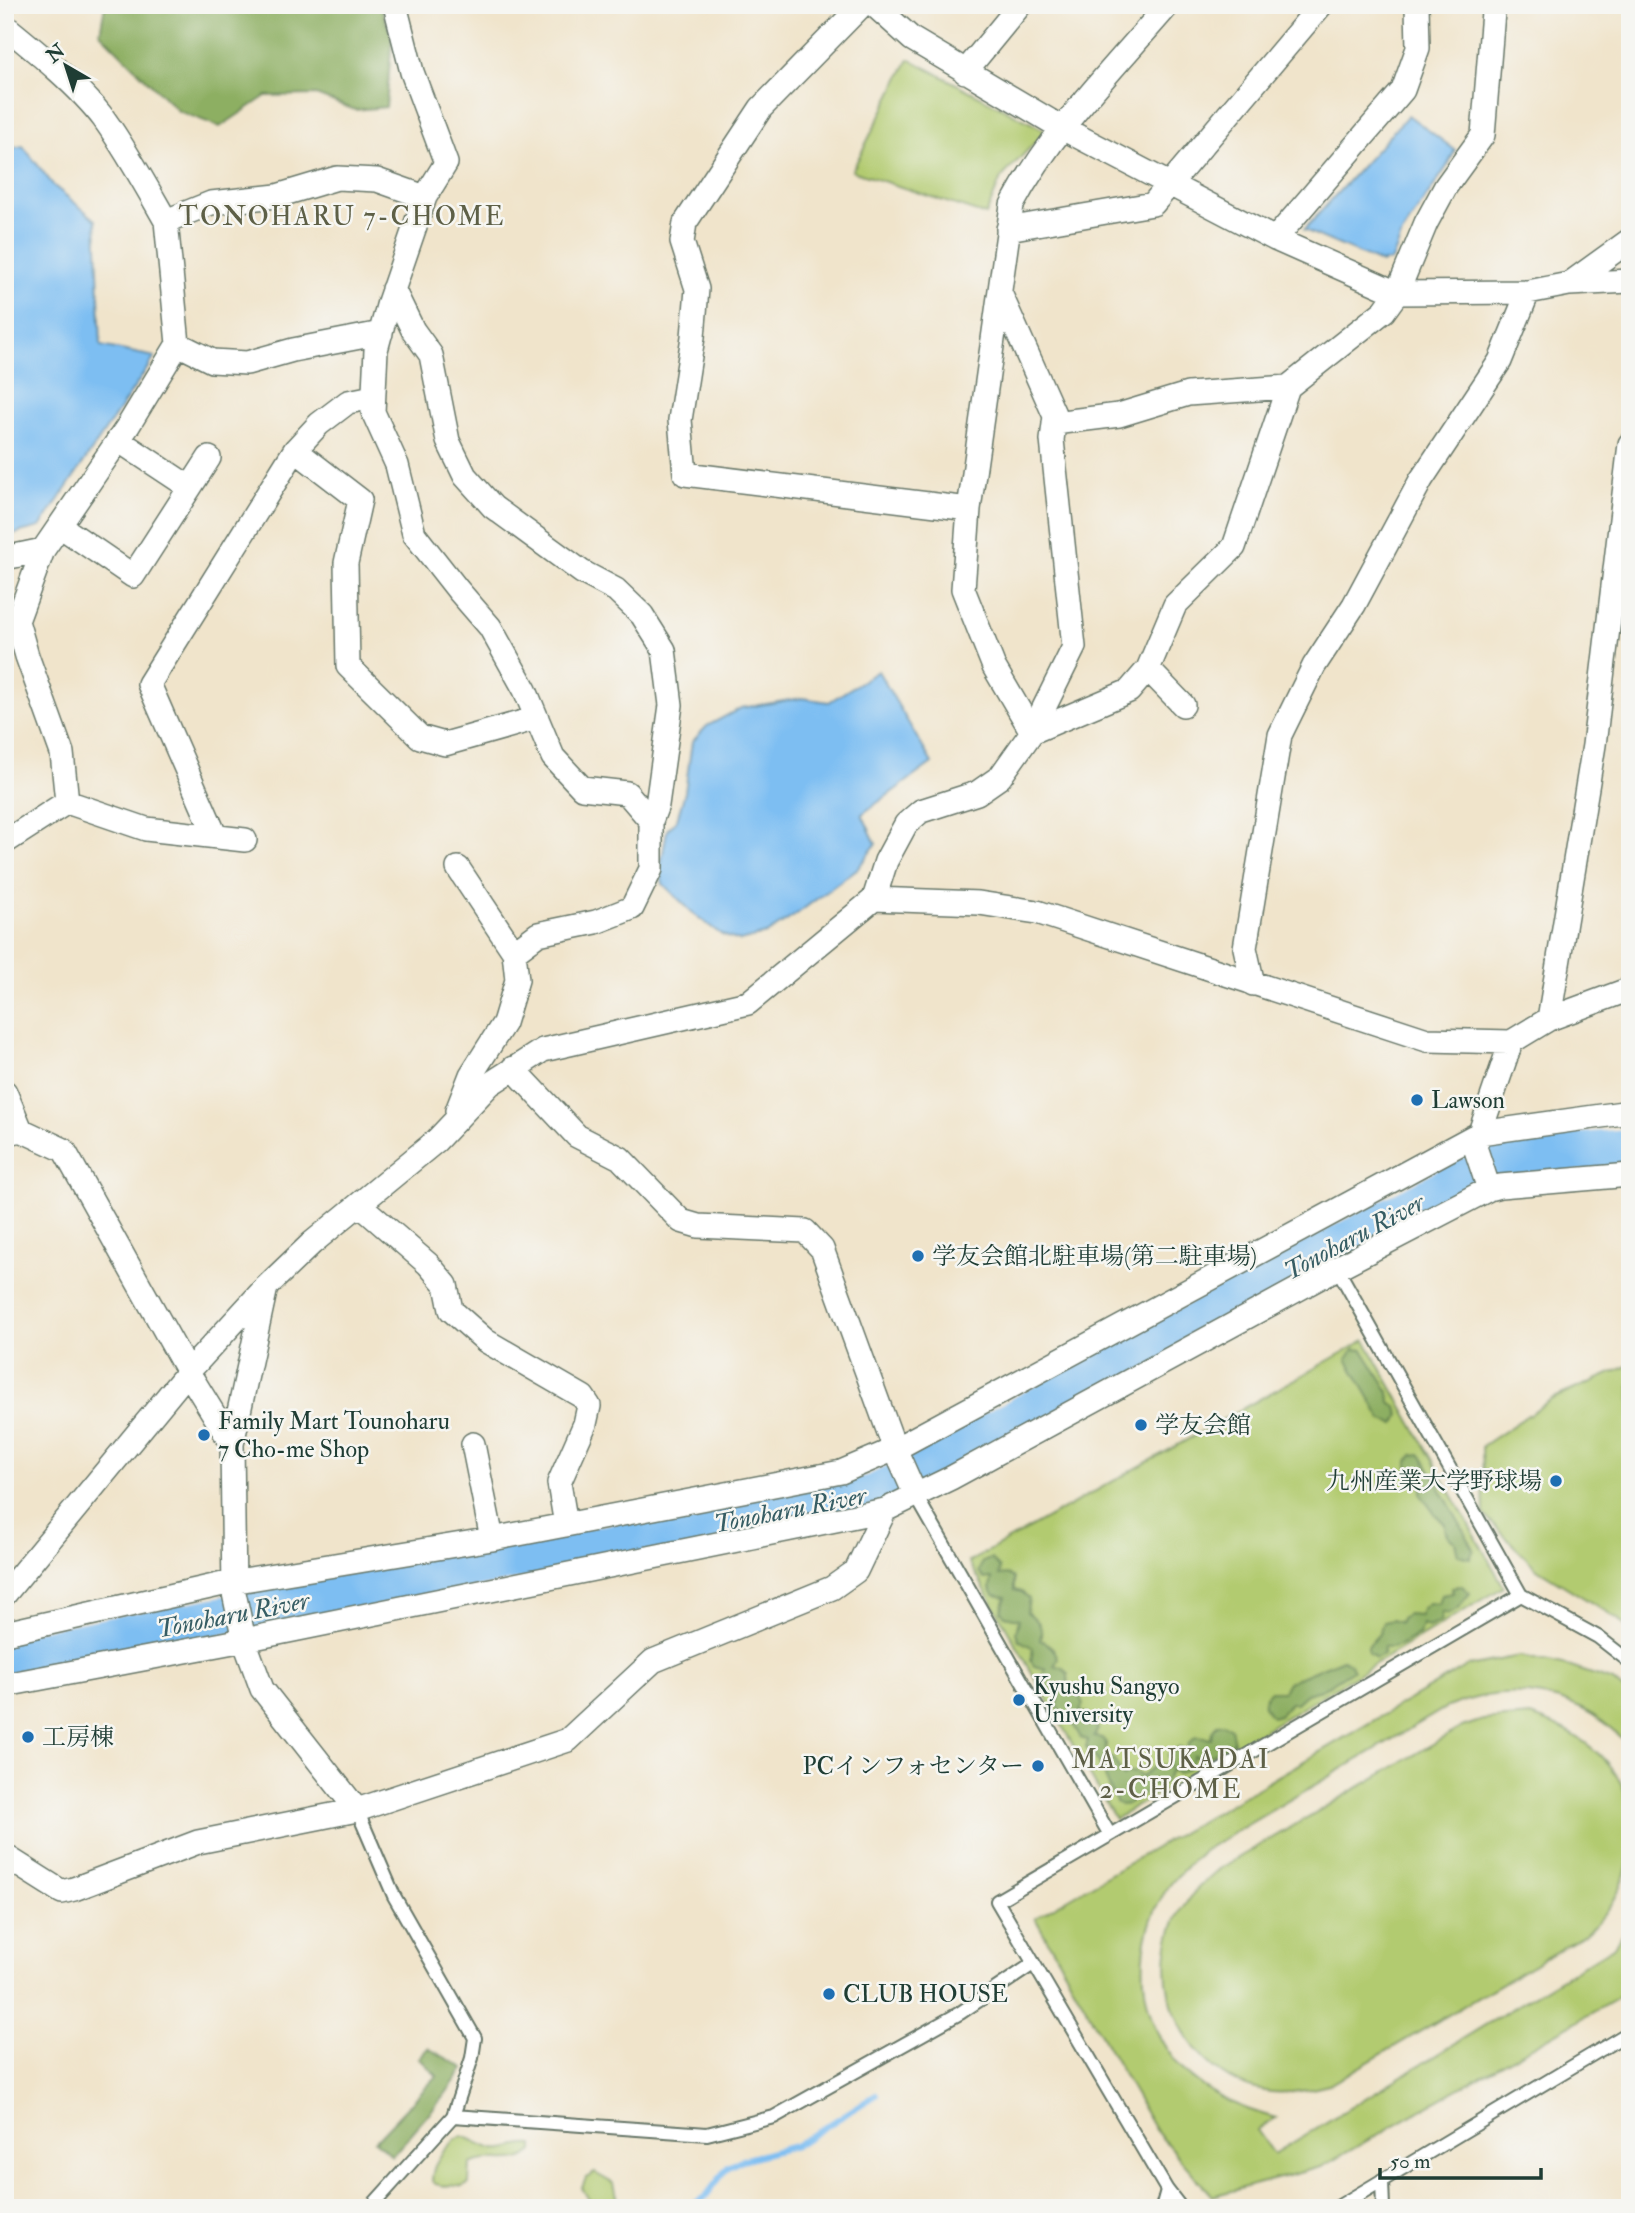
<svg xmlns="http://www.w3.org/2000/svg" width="1635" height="2213" viewBox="0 0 1635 2213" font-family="'IM FELL Double Pica','Noto Serif JP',serif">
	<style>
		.green { fill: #b2cb70; stroke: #688452; stroke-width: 2 }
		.forest { fill: #8daf62; stroke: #56764b; stroke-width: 2 }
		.water { fill: #7dbef2; stroke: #4e7e93; stroke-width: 2 }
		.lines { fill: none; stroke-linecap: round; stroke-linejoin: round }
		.stream { stroke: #7dbef2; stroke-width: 6 }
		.river { stroke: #7dbef2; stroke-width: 38 }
		.lane-casing { stroke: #687769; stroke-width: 16 }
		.street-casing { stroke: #687769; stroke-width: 26 }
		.lane { stroke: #fff; stroke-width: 12 }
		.street { stroke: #fff; stroke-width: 23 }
		.poi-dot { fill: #1f6fb2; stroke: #f6f6f2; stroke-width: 2.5 }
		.labels { text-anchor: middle; stroke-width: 5; stroke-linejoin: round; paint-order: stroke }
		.poi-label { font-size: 24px; fill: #1f3d34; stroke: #f6f6f2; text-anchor: start }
		.neighbourhood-label { font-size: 26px; letter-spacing: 2px; fill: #5e6047; stroke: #f6f6f2 }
		.water-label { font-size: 26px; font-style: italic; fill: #365d64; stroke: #f6f6f2 }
	</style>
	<rect width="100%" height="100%" fill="#f6f6f2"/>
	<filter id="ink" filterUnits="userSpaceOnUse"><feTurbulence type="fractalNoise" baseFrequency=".0143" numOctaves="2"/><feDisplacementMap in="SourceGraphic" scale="14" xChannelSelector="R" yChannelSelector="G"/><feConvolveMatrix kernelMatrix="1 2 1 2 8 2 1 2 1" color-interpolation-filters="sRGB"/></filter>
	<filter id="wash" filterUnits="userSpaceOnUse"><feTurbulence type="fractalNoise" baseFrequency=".00686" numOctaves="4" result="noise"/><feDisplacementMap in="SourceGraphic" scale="28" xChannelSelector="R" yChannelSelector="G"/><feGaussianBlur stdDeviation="1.57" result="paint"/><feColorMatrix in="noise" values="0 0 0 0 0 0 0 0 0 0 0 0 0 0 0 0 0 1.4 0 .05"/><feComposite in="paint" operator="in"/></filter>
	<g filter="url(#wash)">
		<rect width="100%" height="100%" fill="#f0e4cb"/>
		<path class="green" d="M909 59 1046 131 1001 178 986 215 852 171Z
			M1365 1340 1504 1587 1115 1819 969 1562Z
			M1630 1365V1631L1618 1619 1537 1569 1484 1515 1482 1446 1552 1399Z
			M1520 1656 1568 1666 1613 1681 1630 1696V1748C1584 1692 1513 1681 1447 1707L1203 1851C1191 1862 1179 1873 1169 1886 1130 1940 1137 2021 1182 2069 1207 2095 1242 2109 1276 2118L1257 2130 1274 2154 1613 1947 1630 1924V1986L1616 1999 1321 2167 1212 2196 1155 2130 1035 1918 1467 1666Z
			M1530 1716C1573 1729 1620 1759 1629 1807 1631 1817 1630 1829 1630 1839 1630 1877 1615 1908 1586 1934L1329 2085C1310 2090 1291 2094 1271 2092 1188 2082 1139 1979 1182 1908 1192 1892 1205 1881 1219 1869L1462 1727 1483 1720Z
			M462 2136C473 2139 483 2147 494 2149 508 2151 520 2143 533 2145V2151C513 2169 494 2153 470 2164L469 2184 462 2187C451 2183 442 2189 432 2182 432 2162 445 2146 462 2136Z
			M595 2173 614 2184 620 2208H594L582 2188 586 2178Z"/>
		<path class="forest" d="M105 5H380L392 37 386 107 355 110 316 95 266 96 220 127 178 111 100 33Z
			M1354 1349 1363 1350 1389 1392 1390 1402 1397 1408 1400 1415 1394 1424 1382 1420 1347 1359Z
			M1420 1454C1428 1462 1430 1476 1439 1482L1440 1488 1474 1549 1470 1558 1458 1555 1455 1542C1447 1537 1445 1533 1445 1524L1435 1514 1421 1495 1422 1487C1415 1483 1412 1480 1413 1471L1408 1468V1461L1412 1455Z
			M991 1559 1000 1568 999 1575 1007 1574 1014 1578V1590L1022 1592 1029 1598 1027 1612C1038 1620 1044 1626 1040 1640 1050 1644 1055 1649 1058 1659L1054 1666 1062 1667 1068 1674V1687L1079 1695 1083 1704 1080 1712 1088 1714 1098 1729 1094 1737 1102 1738 1106 1743V1755L1114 1760 1123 1776 1126 1773 1135 1772 1142 1777C1151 1768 1156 1763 1169 1766L1168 1755 1179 1747 1187 1750 1189 1743 1196 1737 1211 1739 1212 1732 1217 1725 1223 1724 1231 1729 1234 1742 1202 1760 1194 1756 1191 1766 1178 1774 1171 1770 1165 1782 1158 1786 1148 1783 1146 1792 1129 1804 1121 1805 1116 1802 1098 1761 1086 1747 1088 1740 1081 1738 1073 1724 1074 1716 1061 1713 1057 1706 1059 1695 1049 1692 1040 1678 1046 1669 1034 1666 1031 1661 1033 1648 1019 1640 1016 1633 1019 1619 1005 1616 1001 1611 1006 1597 994 1595 990 1588 992 1578 984 1579 979 1572 982 1562Z
			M1456 1586H1462L1470 1593 1457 1609 1448 1614 1442 1612 1440 1622 1428 1627 1422 1624 1419 1634C1407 1640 1398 1650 1384 1646L1383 1654 1376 1658 1368 1652V1646L1379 1634 1383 1622 1392 1620 1400 1623 1401 1618 1408 1614 1420 1615 1422 1609 1429 1603 1439 1604 1442 1595 1453 1593 1452 1588Z
			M1343 1659 1350 1664 1353 1670 1321 1690 1306 1694 1296 1703H1291L1279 1715 1272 1717C1262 1707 1260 1701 1271 1691H1283L1288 1682Z
			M428 2048 464 2068 444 2096 392 2156 375 2141 437 2076 419 2058Z"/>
		<path class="water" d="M1408 115 1455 150 1448 165 1403 232 1392 260 1381 263 1304 230Z
			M23 146 54 186 96 220 101 346 155 357 40 527 5 536V149Z
			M878 671 932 763 862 814 876 844 858 868 794 916 766 934 740 941 722 935 695 915 663 884 660 870 667 830 677 819 685 792 692 742 707 726 741 708 802 698 829 702Z"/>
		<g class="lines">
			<path class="stream" d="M407 2205 425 2208
				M688 2208 706 2196 728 2167 742 2160 795 2146 876 2095"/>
			<path class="river" d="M5 1656 874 1494 1453 1183 1495 1164 1540 1155 1630 1148"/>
		</g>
	</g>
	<g filter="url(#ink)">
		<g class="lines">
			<g class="lane-casing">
				<path id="lane" d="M1337 1268 1521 1595 1598 1637 1630 1662
					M916 1496 1110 1835
					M357 1810 394 1896 475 2038 472 2058 453 2116 370 2208
					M453 2116 707 2134 774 2117 960 2013 1033 1964
					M1382 2180 1383 2208
					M1162 2208 1167 2190
					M1181 2208 1167 2190 997 1901 1521 1595
					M1336 2208 1630 2032"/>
			</g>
			<g class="street-casing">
				<path id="street" d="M395 5 412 72 446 163 425 197 389 302 376 350 373 412 397 465 414 534 458 590 490 627 525 690 553 757 582 788 627 793 651 821V869L632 908 596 922 538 934 514 952
					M862 5 761 108 685 223 682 242 697 289 693 337 680 420 685 474 969 509
					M874 5 912 39 1062 128 1275 239 1397 293 1528 292 1569 284 1630 281
					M5 26C37 52 79 86 104 119 127 151 146 186 166 221
					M965 72 1020 5
					M1008 229 1153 204 1321 5
					M1275 239 1403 90 1418 48 1417 5
					M1569 284 1630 240
					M393 289 413 330 431 355 448 441 465 476 493 507 582 572 616 590 642 615 664 650 671 705 657 805 651 821
					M178 344 212 361 247 363 293 350 381 333
					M1054 423 1119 415 1188 394 1288 387
					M118 440 183 483
					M295 450 360 500 346 563 348 666 420 737 445 744 537 718
					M60 526 133 576 209 458
					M5 558 43 550
					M1148 669 1183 705
					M1032 732 1129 691 1148 669 1175 605 1234 547 1288 387 1384 311 1397 293 1426 223 1446 186 1483 135 1493 12 1496 5
					M1032 732 994 667 963 589 969 509 1012 205C1052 130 1113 69 1168 5
					M67 802 62 753 27 656 17 621 43 550 128 426 178 344 166 221 211 203 277 196 337 178 377 180 425 197
					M67 802 146 829 245 840
					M215 835 149 684 295 450 319 424 348 402 373 397
					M5 842 67 802
					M874 899 979 903 1037 912 1427 1040 1511 1042 1549 1019 1630 989
					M1253 984 1245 948 1280 735 1314 666 1354 605 1421 480 1500 361 1528 292
					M1549 1019 1594 745 1630 444
					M513 1068 577 1136 620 1158 681 1221 698 1226 805 1231 822 1249 895 1449 916 1496
					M5 1092 21 1130
					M457 1111 471 1075 504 1023 517 980 514 952 458 868
					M5 1134 21 1130 64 1150 188 1372 232 1444
					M1489 1189 1475 1147 1511 1042
					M360 1205 428 1264 446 1285 451 1310 486 1341 583 1397 589 1406 585 1424 559 1483 566 1525
					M266 1287 232 1444 234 1593 244 1640 262 1689 357 1810
					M473 1444 492 1539
					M5 1594 188 1372 266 1287 312 1243 436 1141 490 1084 543 1050 748 1003 874 899 886 861 906 824 921 811 977 793 1000 777 1032 732 1074 647 1052 440 1055 416 1000 293
					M5 1633 232 1582 492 1539 841 1472 895 1449 1480 1133 1630 1112
					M5 1685 244 1640 885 1510
					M5 1856 62 1892 74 1889 198 1842 357 1810 568 1740 653 1661 832 1588 856 1571 885 1510 951 1478 1337 1268 1489 1189 1500 1186 1630 1175"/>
			</g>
			<use href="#lane" class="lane"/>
			<use href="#street" class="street"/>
		</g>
	</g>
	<g class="poi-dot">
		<circle cx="1417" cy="1100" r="7"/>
		<circle cx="918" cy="1256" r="7"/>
		<circle cx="1141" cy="1425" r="7"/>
		<circle cx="204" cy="1435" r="7"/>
		<circle cx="1556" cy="1481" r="7"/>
		<circle cx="1019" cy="1700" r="7"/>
		<circle cx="28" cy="1737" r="7"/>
		<circle cx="1038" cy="1766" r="7"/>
		<circle cx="829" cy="1994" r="7"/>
	</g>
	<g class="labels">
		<g class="poi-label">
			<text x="1431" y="1108">Lawson</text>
			<text x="932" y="1264">学友会館北駐車場(第二駐車場)</text>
			<text x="218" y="1429">Family Mart Tounoharu<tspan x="218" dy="28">7 Cho-me Shop</tspan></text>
			<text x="1155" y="1433">学友会館</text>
			<text x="1542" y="1489" text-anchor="end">九州産業大学野球場</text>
			<text x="1033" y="1694">Kyushu Sangyo<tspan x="1033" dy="28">University</tspan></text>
			<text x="42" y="1745">工房棟</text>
			<text x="1024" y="1774" text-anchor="end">PCインフォセンター</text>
			<text x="843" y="2002">CLUB HOUSE</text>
		</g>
		<g class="neighbourhood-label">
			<text x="342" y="225">TONOHARU 7-CHOME</text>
			<text x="1171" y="1768">MATSUKADAI<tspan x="1171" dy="30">2-CHOME</tspan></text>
		</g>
		<g class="water-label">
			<text transform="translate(1354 1236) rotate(-28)" y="9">Tonoharu River</text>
			<text transform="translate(790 1509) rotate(-11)" y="9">Tonoharu River</text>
			<text transform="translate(233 1614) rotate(-11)" y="9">Tonoharu River</text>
		</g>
	</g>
	<rect width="1635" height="2213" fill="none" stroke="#f6f6f2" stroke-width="28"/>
	<g transform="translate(66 66) rotate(321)" stroke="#f6f6f2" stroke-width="5" paint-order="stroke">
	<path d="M0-5L12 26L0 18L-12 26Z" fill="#1f3d34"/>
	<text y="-10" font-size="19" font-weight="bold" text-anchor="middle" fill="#1f3d34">N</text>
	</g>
	<path d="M1380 2168v10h161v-10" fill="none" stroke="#1f3d34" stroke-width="3.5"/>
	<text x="1390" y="2168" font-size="21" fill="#1f3d34" stroke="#f6f6f2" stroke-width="5" paint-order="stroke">50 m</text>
</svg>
